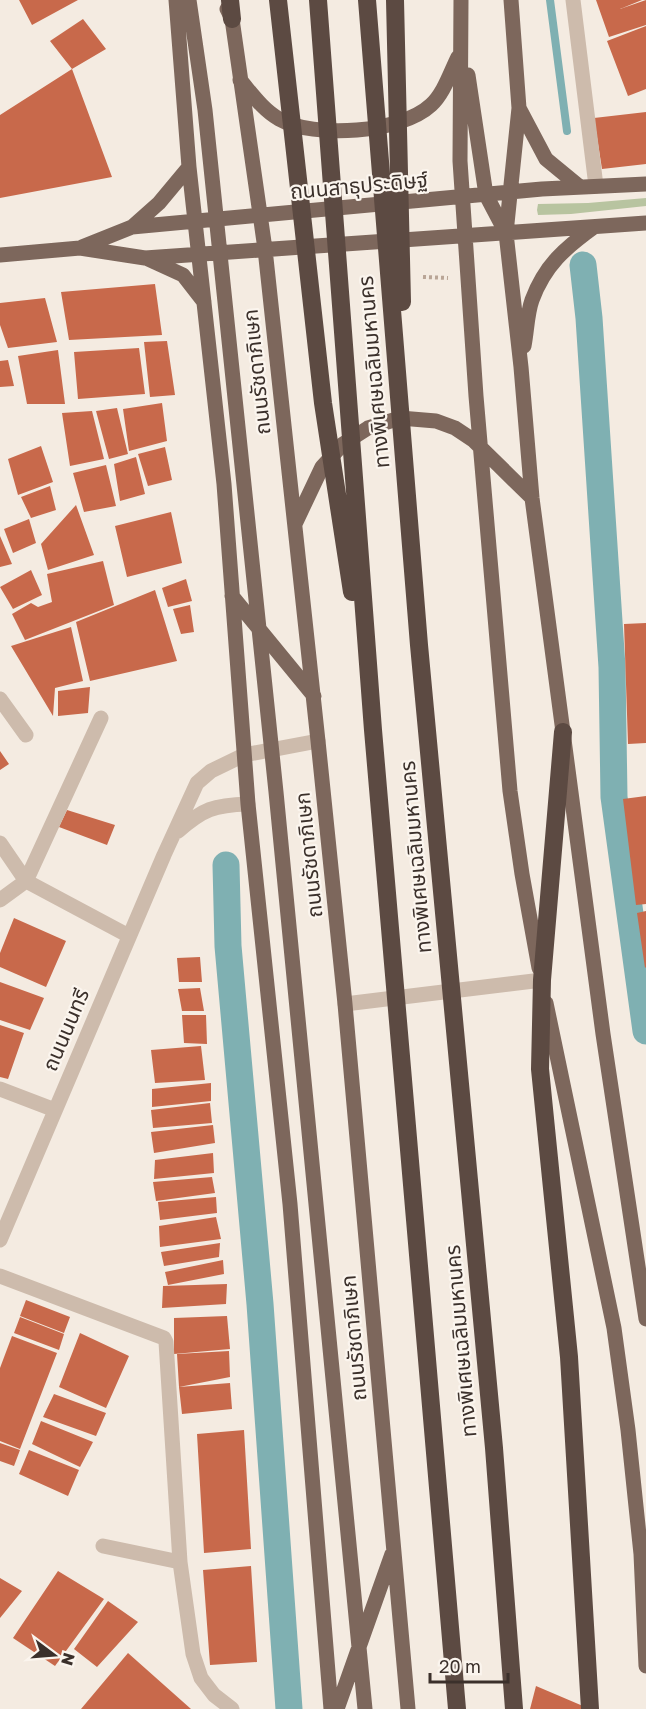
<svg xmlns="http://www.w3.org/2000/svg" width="646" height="1709" viewBox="0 0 646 1709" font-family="'Golos Text','Noto Sans Thai',sans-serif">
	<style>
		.green { fill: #b8c4a0 }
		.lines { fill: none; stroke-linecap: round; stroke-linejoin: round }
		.stream { stroke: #7fb0b2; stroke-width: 8 }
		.canal { stroke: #7fb0b2; stroke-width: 27 }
		.building { fill: #c8694b }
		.path { stroke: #b9a596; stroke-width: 4; stroke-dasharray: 3 3; stroke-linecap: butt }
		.minor { stroke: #cdbbac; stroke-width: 15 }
		.major { stroke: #7d675c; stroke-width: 15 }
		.highway { stroke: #5c4a42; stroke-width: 18 }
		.labels { text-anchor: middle; stroke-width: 4.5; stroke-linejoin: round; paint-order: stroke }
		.street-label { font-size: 21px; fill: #3b302b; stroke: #fbf5ee }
	</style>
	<rect width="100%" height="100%" fill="#f4ebe1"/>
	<path class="green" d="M646 198V206L571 214 538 215 537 210 538 204 588 203Z"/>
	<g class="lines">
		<path class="stream" d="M550 0 567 131"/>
		<path class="canal" d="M583 265 589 318 612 667 614 797 646 1031
			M226 865 228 946 260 1304 289 1709"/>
	</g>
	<path class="building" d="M19 0H78L32 25Z
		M596 0H642L620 9 646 0V25L609 37Z
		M83 19 106 49 72 69 50 41Z
		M646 26V89L628 96 607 41Z
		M72 69 112 177 0 198V115Z
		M646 112V164L602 169 594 118Z
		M155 284 162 335 69 340 61 292Z
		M45 298 57 342 8 348 0 325V303Z
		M167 341 175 395 150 397 144 342Z
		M139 348 145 394 78 399 74 352Z
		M58 350 65 404H27L18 356Z
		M8 360 14 386 0 387V361Z
		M162 403 167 441 129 451 123 409Z
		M117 408 128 454 109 459 96 411Z
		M92 411 104 459 70 466 62 413Z
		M41 446 53 482 18 495 8 459Z
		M165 447 172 480 148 486 138 454Z
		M136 457 145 494 120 501 114 464Z
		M106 465 116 506 84 512 73 473Z
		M50 486 56 510 31 518 21 497Z
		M76 505 94 555 48 570 41 544Z
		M171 512 182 563 127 577 115 526Z
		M29 519 36 543 13 553 4 529Z
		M0 536 12 564 0 567Z
		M103 561 114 605 25 640 12 614 31 603 38 607 52 602 47 574Z
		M31 570 42 595 13 609 0 587Z
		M186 579 192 601 168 607 162 588Z
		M155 590 177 661 90 681 76 622Z
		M190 605 194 632 181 634 173 609Z
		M646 623V743L628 744 624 624Z
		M71 627 83 681 55 688 53 716 11 646Z
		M90 687 88 713 58 716V691Z
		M0 751 9 764 0 770Z
		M646 796V904L636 905 623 799Z
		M67 810 115 825 107 845 59 827Z
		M646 911V967L645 968 637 913Z
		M14 918 66 941 46 987 0 967V953Z
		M200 957 202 982H179L177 958Z
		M0 982 44 998 30 1030 0 1020Z
		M200 988 204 1011H182L178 989Z
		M182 1015H206L207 1044 184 1043Z
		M0 1025 24 1033 8 1079 0 1077Z
		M201 1046 205 1080 155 1083 151 1050Z
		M211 1083V1101L152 1107V1089Z
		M210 1103 212 1123 153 1128 151 1110Z
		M213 1125 215 1143 154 1153 151 1132Z
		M213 1153 214 1173 154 1179 155 1160Z
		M212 1177 215 1193 156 1201 153 1182Z
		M216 1197 217 1213 160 1220 158 1202Z
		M216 1217 221 1239 160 1247 159 1226Z
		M220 1243 219 1257 164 1266 161 1252Z
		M223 1260 224 1274 168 1285 165 1272Z
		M227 1284 226 1304 162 1308 163 1286Z
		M26 1300 70 1317 64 1333 20 1316Z
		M227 1316 230 1349 174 1354V1318Z
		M20 1317 64 1334 59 1350 14 1333Z
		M80 1333 129 1356 106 1408 59 1387Z
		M12 1336 57 1353 20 1449 0 1441V1368Z
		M229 1351 230 1377 179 1387 177 1354Z
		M230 1383 232 1409 182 1414 179 1387Z
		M54 1394 106 1413 96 1436 43 1417Z
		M41 1421 93 1442 80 1467 32 1444Z
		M244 1430 251 1549 204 1553 197 1434Z
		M0 1443 20 1450 14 1466 0 1461Z
		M29 1450 79 1470 68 1496 19 1474Z
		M251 1566 257 1662 210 1665 203 1570Z
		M58 1571 104 1599 55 1666 13 1638Z
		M0 1578 22 1591 0 1618Z
		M108 1601 138 1622 97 1667 74 1649Z
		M128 1653 191 1709H81Z
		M536 1686 590 1709H530Z"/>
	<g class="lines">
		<path class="path" d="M423 277 448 278"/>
		<path class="minor" d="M573 0 596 186
			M0 699 26 735
			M178 831C203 809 214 805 248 804
			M0 843 26 881 129 936
			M0 900 26 881 101 718
			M345 1004 542 980
			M0 1089 55 1110
			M0 1240 164 855 197 783 211 771 244 755 318 741
			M0 1276 164 1338 166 1342 180 1562 193 1654 201 1678 214 1695 232 1709
			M103 1546 180 1562"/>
		<path class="major" d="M176 0 189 167 224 484 248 804 290 1204 331 1709
			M189 0 205 110 276 792 365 1709
			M461 0 460 161 476 396 510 791 522 874 539 968
			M511 0 519 108 506 233 521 367 532 498 603 1034 646 1319
			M227 9 232 19 265 249 318 741 345 1004 408 1709
			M468 75 486 195 506 233
			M240 80C252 94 263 110 279 119 314 139 401 133 431 105 444 93 450 73 458 57
			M519 108 546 159 580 187
			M132 227 159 203 189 167
			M82 247 132 227 542 189 646 184
			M0 255 80 248 145 258 646 223
			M148 259 183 275 204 302
			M524 346C527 331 527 314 532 300 545 265 565 248 594 227
			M295 524 322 467 343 444 368 428 400 418 436 421 455 428 473 440 532 498
			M232 596 314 696
			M546 1003 614 1328 628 1430 641 1554 646 1666
			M337 1709 392 1554"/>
		<path class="highway" d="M230 0 232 19
			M278 0 323 403 352 592
			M318 0 373 730 457 1709
			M367 0 419 645 494 1448 514 1709
			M395 0 402 302
			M563 732 542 980 540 1069 569 1357 590 1709"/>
	</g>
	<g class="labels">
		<g class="street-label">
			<text transform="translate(359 186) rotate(-5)" y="7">ถนนสาธุประดิษฐ์</text>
			<text transform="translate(257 372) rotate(-96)" y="7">ถนนรัชดาภิเษก</text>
			<text transform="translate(374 372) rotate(-95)" y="7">ทางพิเศษเฉลิมมหานคร</text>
			<text transform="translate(309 855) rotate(-96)" y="7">ถนนรัชดาภิเษก</text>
			<text transform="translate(416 857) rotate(-95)" y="7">ทางพิเศษเฉลิมมหานคร</text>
			<text transform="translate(66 1030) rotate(-67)" y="7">ถนนนนทรี</text>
			<text transform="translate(354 1338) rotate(-95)" y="7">ถนนรัชดาภิเษก</text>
			<text transform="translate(461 1341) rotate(-95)" y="7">ทางพิเศษเฉลิมมหานคร</text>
		</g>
	</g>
	<g transform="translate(54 1655) rotate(106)" stroke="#fbf5ee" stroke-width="4.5" paint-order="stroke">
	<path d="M0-4.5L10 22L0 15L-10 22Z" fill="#3b302b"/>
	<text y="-9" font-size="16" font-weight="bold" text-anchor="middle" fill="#3b302b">N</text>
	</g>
	<path d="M430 1673v9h78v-9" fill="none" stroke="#3b302b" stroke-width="3"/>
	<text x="439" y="1673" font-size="18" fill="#3b302b" stroke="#fbf5ee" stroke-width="4.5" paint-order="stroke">20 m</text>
</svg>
